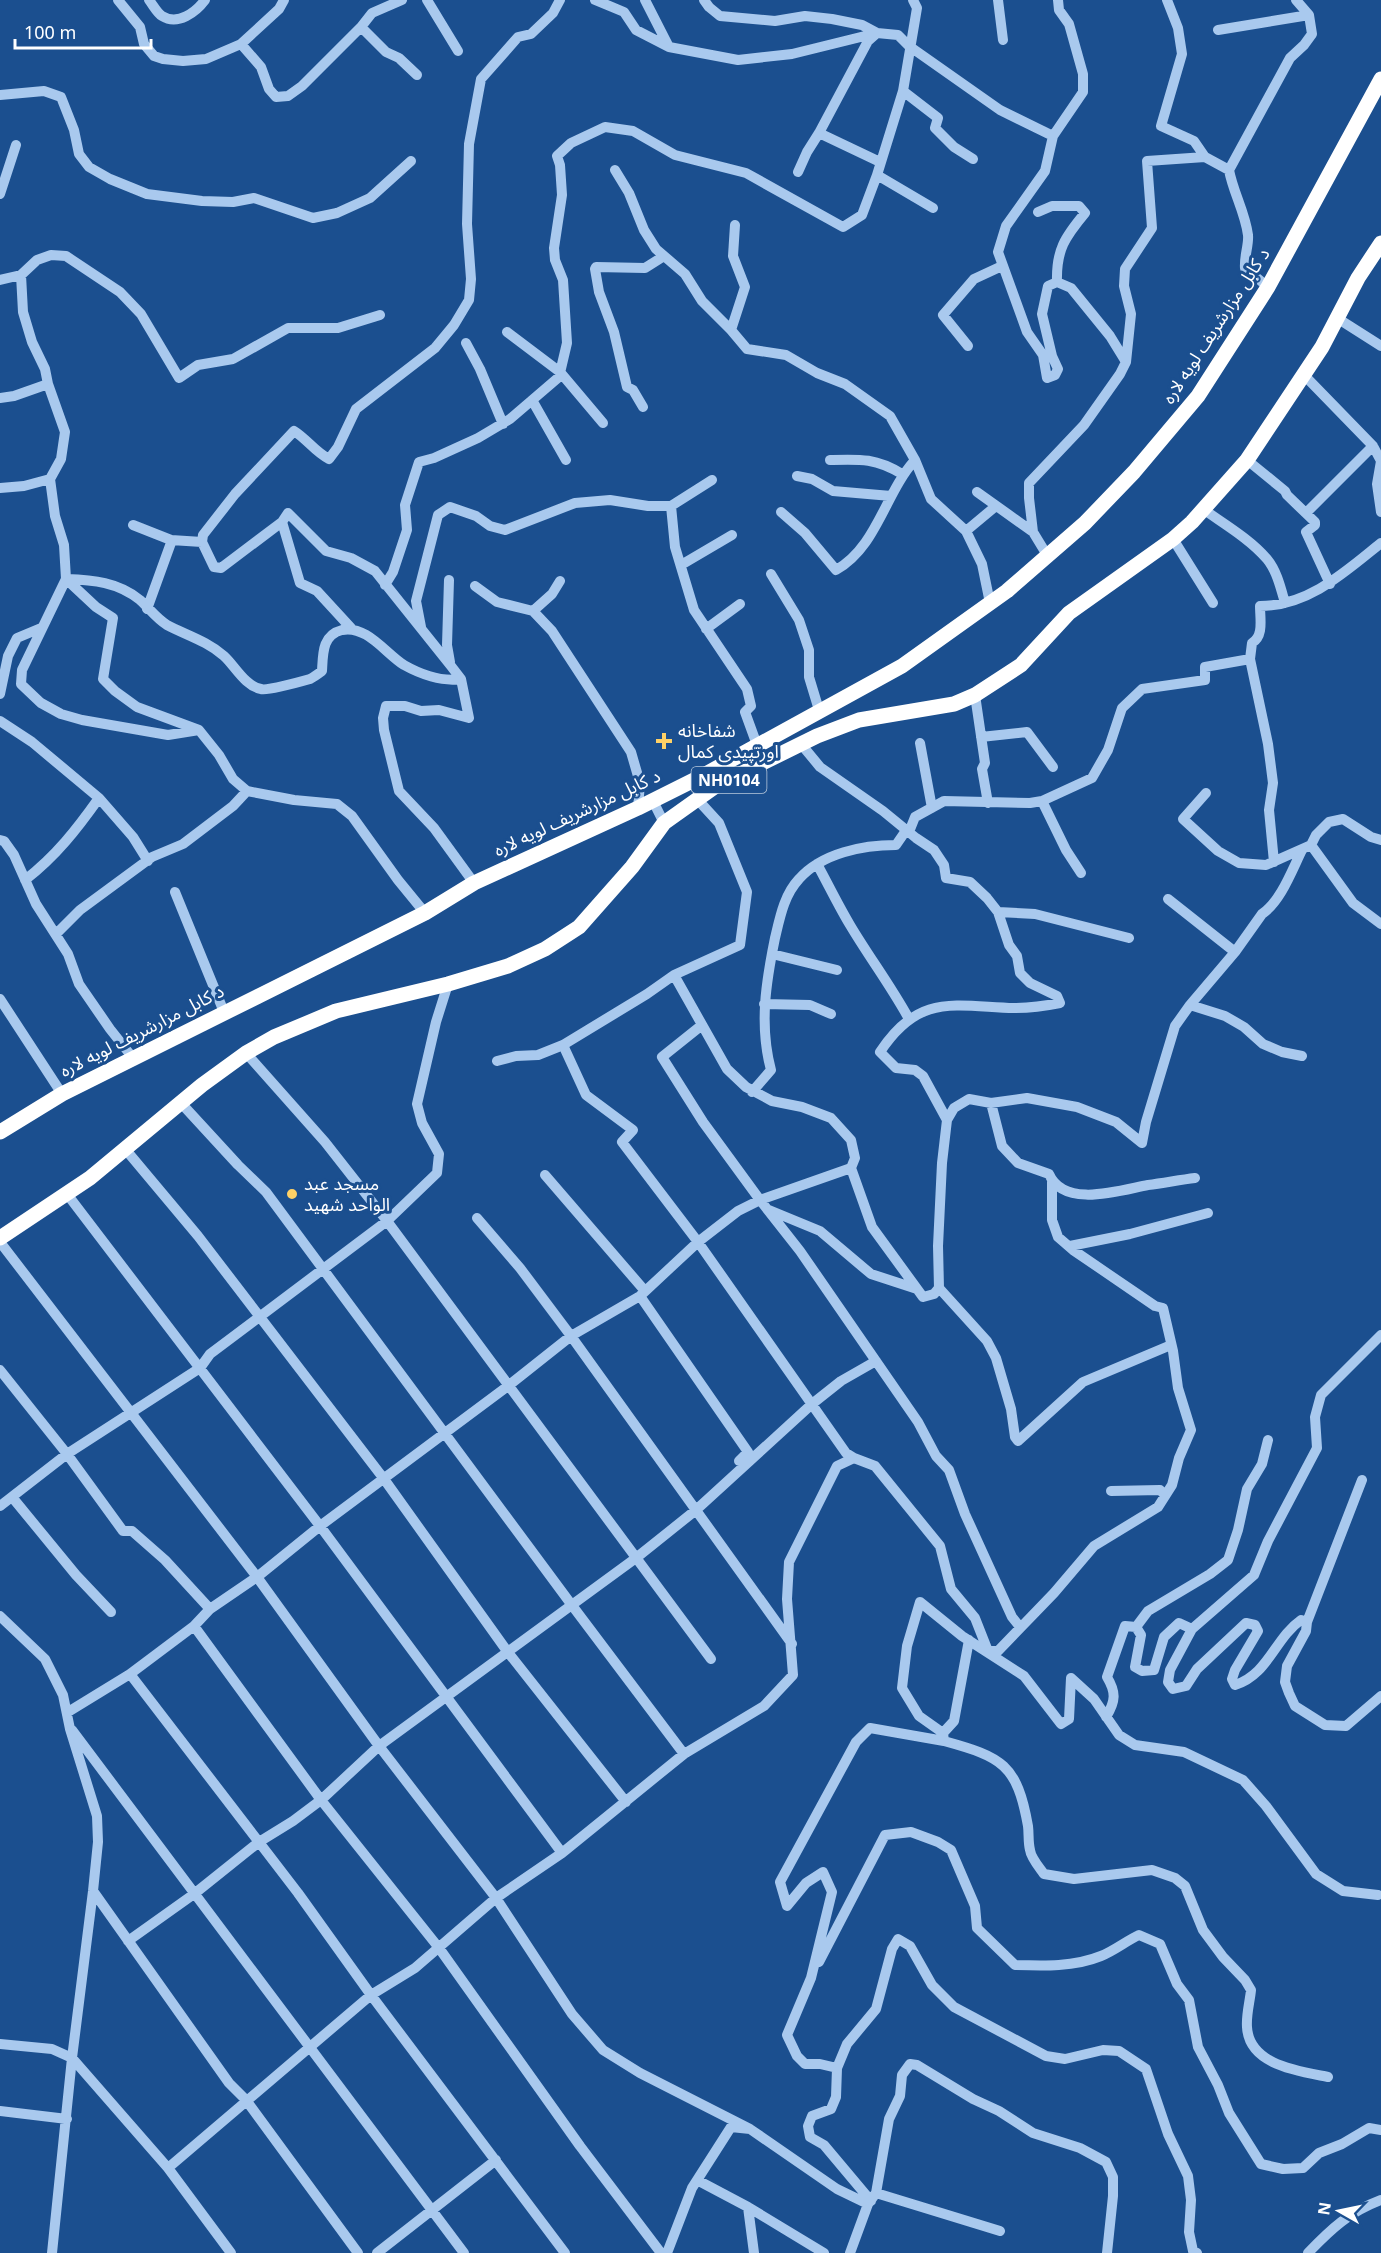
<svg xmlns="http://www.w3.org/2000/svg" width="1381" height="2253" viewBox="0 0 1381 2253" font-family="'Noto Sans','Noto Sans Arabic',sans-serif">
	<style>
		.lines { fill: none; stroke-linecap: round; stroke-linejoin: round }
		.minor { stroke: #a9c9ee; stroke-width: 10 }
		.highway { stroke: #fff; stroke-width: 15 }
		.poi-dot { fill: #ffd166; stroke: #1b4f8f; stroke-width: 2 }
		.labels { text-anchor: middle; stroke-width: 6; stroke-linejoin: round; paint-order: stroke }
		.shield { fill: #1b4f8f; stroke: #bbcadd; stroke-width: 1.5 }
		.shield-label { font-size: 16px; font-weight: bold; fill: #fff }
		.street-label { font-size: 18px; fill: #fff; stroke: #1b4f8f }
		.poi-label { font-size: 18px; fill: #fff; stroke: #1b4f8f; text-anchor: start }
	</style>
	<rect width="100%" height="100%" fill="#1b4f8f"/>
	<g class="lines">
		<path class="minor" d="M118 0 140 27 144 44 154 56 163 59 183 61 206 59 241 44 279 9 284 0
			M149 0C153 5 157 13 162 16 178 26 196 12 205 0
			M427 0 458 51
			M595 0 624 12 636 30 669 47 738 60 792 54 877 33 898 35 909 46 1000 110 1053 136
			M645 0 669 47
			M704 0 709 7 720 16 775 21 805 16 832 19 862 25 877 33 868 41 819 133 807 152 798 172
			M998 0 1003 40
			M1058 0 1059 10 1069 24 1083 74V92L1053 136 1045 171 1006 226 998 252 1027 332 1043 355 1047 378 1055 375 1058 369 1052 356 1042 314 1048 286 1057 282 1071 288 1110 336 1126 362
			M1167 0 1178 28 1182 54 1161 126 1194 141 1205 157
			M361 27 386 52 399 58 417 75
			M1218 30 1309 15
			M241 44 261 67 269 89 276 97 288 96 302 86 361 27 372 13 402 0
			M903 91 938 118 935 128 954 147 973 159
			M0 95 44 91 61 97 74 130 79 154 89 167 110 179 147 194 202 201 233 202 254 198 313 218 337 213 370 198 411 161
			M819 133 880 162
			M615 170 629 193 644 230 656 249 685 274 702 301 731 330 747 349 786 355 817 373 845 384 890 416 915 460 931 499 966 531 982 564 990 603
			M877 175 933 208
			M0 194 16 145
			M1038 212 1052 206H1079L1085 213C1065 237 1056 250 1057 282
			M21 275 23 312 32 342 45 369 48 384 65 432 61 459 50 479 55 516 64 545 66 579 22 670 21 684 41 703 61 714 82 720 168 735 199 730
			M0 280 21 275 37 260 51 255 66 256 120 292 141 314 179 378 198 365 233 359 288 328H338L380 315
			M1268 287 1245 268C1244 256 1249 245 1248 235 1245 212 1233 192 1229 170L1290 58 1304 45 1312 34 1309 15 1296 0
			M1337 318 1381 346
			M731 330 745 287 733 256 735 225
			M507 332 560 372 603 423
			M466 343 480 369 503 424
			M968 346 943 315 974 279 1002 266
			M1304 375 1373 446 1381 461 1377 484 1381 512
			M0 398 14 396 48 384
			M532 400 566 460
			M643 407 633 390 627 387 614 332 599 292 595 269 596 267 645 268 664 256
			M830 460C860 459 876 458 902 474
			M1247 460 1285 491 1287 495 1315 522V525L1306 532 1330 584
			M797 476 812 479 833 491 891 496
			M0 488 24 486 50 479
			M977 492 1033 532 1047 555
			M671 506 675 547 694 610 747 689 751 706 745 712 757 745
			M1203 509C1224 524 1250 539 1267 559 1277 571 1281 589 1285 603
			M781 512 805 533 836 570C877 547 885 493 915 460
			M1306 513 1373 446
			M282 522 300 583 317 591 351 628
			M133 525 171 540 202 542
			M966 531 996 506
			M1033 532 1029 498V483L1084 425 1120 374 1126 362 1131 314 1124 286 1125 269 1152 228 1147 161 1205 157 1229 170
			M1173 539 1213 603
			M681 565 732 535
			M771 574 799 620 809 650V677L819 710
			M66 579 96 607 113 618 103 679 115 691 137 707 199 730 219 755 233 779 247 791 294 800 337 804 352 816 398 880 425 913
			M66 579C93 580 118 582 140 600 149 608 156 618 167 625 186 635 207 641 224 656 235 666 245 686 261 689 266 691 303 681 310 679 314 677 318 674 322 671 323 654 322 635 342 630 367 625 385 653 404 665 420 674 442 682 461 679
			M449 580 447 645 450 662
			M385 585 393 572 407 530 405 505 419 462 434 458 478 438 510 419 559 377 567 343 563 280 555 260 554 248 562 195 560 165 557 156 571 143 605 127 633 131 675 155 746 173 843 227 862 215 877 175 903 91 917 8 913 0
			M475 586 497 602 533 611 552 631 631 752 640 783 638 808
			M147 609 172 540
			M533 611 552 594 560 581
			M421 627 416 601 438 515 450 507 476 516 490 526 505 530 575 503 610 500 648 506H671L712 480
			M706 629 740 604
			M0 694 8 656 17 638 41 628
			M975 695 985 763 982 769 988 803
			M0 721 32 742 99 798 133 837 148 861
			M981 737 1027 732 1053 767
			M920 743 932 808
			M801 744 820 767 883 811 916 838 934 850 944 865 946 878 970 882 987 898 998 912 1009 945 1017 956 1020 973 1030 983 1057 996 1060 1003C1045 1006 1030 1008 1014 1008 953 1006 919 993 880 1052L896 1068 915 1070 923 1076 947 1120
			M1206 793 1183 819 1218 851 1239 863 1266 865 1311 845 1316 835 1329 822 1343 819 1371 837 1381 840
			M653 801 664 823
			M1042 801 1066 850 1081 873
			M909 832 915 817 944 801 1030 803 1042 801 1092 778 1108 750 1122 708 1142 689 1205 680V667L1250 659
			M0 840 4 841 14 855 36 904 68 954 79 984 110 1029 133 1058
			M1311 845 1353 903 1381 924
			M1274 862 1269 810 1273 783 1268 744 1250 659 1252 643C1264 636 1260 619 1260 606 1309 606 1346 571 1381 543
			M817 864C828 884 838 905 850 925 869 957 891 986 909 1019
			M25 880C56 856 77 829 99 798
			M474 883 434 828 399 791 384 730 383 718 386 706H405L421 711 439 710 469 718 461 679 451 666 375 571 351 558 326 551 288 513 282 522 221 568 214 567 202 542 203 535 235 494 294 431C307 439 315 452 329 459L338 447 356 409 435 348 454 325 469 300 471 279 467 224 469 144 481 79 518 37 531 34 553 13 560 0
			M175 892 224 1012
			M1168 899 1235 952
			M998 912 1035 914 1129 938
			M57 933 80 910 152 857 183 844 233 806 247 791
			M772 954 837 970
			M674 975 727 1069 746 1087 772 1101 802 1107 831 1118 851 1140 855 1158 851 1168 872 1227 923 1297 934 1294 939 1288 938 1246 942 1163 947 1120 954 1108 969 1099 991 1103 1027 1098 1077 1107 1116 1122 1142 1143 1146 1122 1175 1026 1190 1005 1225 1016 1244 1027 1263 1044 1282 1052 1302 1056
			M0 999 62 1094
			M764 1004 810 1005 831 1014
			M1190 1005 1235 952 1262 914C1281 901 1292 870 1302 850
			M702 1025 662 1057 703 1122 760 1200 800 1251 918 1422 936 1456 949 1470 965 1514 1012 1617 1020 1627
			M563 1045 586 1095 633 1130 622 1142 698 1242 846 1453 854 1458 875 1466 940 1546 951 1589 975 1618 988 1651H998L1054 1593 1094 1546 1158 1507 1172 1485 1179 1458 1191 1430 1178 1388 1173 1351 1163 1308 1155 1306 1073 1250 1058 1237 1052 1220V1182
			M246 1053 325 1142 387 1221 711 1659
			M497 1061 516 1056 538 1055 563 1045 647 994 674 975 740 945 747 892 719 823 697 799
			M752 1092 771 1070C759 1025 766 982 775 938 780 917 784 895 799 879 822 853 863 845 896 845L907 829
			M181 1103 238 1165 266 1192 571 1604 684 1754
			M991 1103 1002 1146 1018 1163 1049 1174C1064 1209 1121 1190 1148 1185 1164 1183 1179 1180 1195 1178
			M126 1150 198 1236 384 1479 507 1651 626 1802
			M545 1175 645 1291
			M67 1194 320 1526 562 1853
			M769 1210 820 1231 871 1274 917 1289
			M477 1218 520 1268 571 1336 792 1644
			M0 1242 257 1577 379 1746 496 1898 572 2014 603 2050 640 2073 750 2129
			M1070 1246 1130 1234 1208 1213
			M939 1288 987 1341 996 1358 1011 1409 1015 1437 1018 1441 1083 1382 1171 1345
			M640 1296 748 1452 739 1461
			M0 1370 67 1454 123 1531H132L165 1560 210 1609
			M1111 1491 1160 1490 1165 1495
			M12 1497 76 1575 111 1612
			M0 1506 67 1454 200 1368 210 1354 387 1221 437 1173 439 1154 422 1123 417 1104 436 1022 448 984
			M0 1616 45 1659 63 1695 70 1729 97 1816 98 1842 93 1891 72 2058 52 2253
			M1307 1622 1362 1480
			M194 1626 321 1800 439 1948 580 2146 661 2253
			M1136 1627 1148 1611 1210 1574 1228 1560 1238 1530 1247 1489 1262 1464 1268 1440
			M1192 1629 1254 1575 1268 1541 1317 1448 1315 1417 1321 1395 1381 1335
			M130 1674 298 1893 371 1995 565 2253
			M68 1712 130 1674 194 1626 210 1609 257 1577 320 1526 508 1386 571 1336 640 1296 698 1242 738 1211 760 1200 851 1168
			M1106 1717C1116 1701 1116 1692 1107 1677L1125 1626 1136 1627 1141 1635 1135 1667 1142 1671 1154 1670 1164 1637 1179 1623 1192 1629 1170 1670 1168 1682 1173 1689 1186 1686 1197 1669 1246 1623 1255 1625 1258 1631 1235 1670 1232 1679 1235 1685C1268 1675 1275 1638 1301 1620L1307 1622 1306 1631 1287 1666 1285 1682 1289 1693 1295 1706 1325 1725 1346 1726 1381 1696
			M72 1730 464 2253
			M943 1733 954 1721 969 1640
			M944 1741C1002 1757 1017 1764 1028 1826 1029 1834 1028 1842 1030 1850 1031 1858 1039 1867 1044 1874L1074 1879 1152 1870 1175 1878 1185 1886 1203 1930 1223 1957 1245 1980 1251 1990C1250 2001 1246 2015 1247 2027 1249 2065 1298 2071 1328 2077
			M93 1891 229 2083 246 2100 358 2253
			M128 1941 194 1894 259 1842 293 1821 321 1800 379 1746 636 1558 696 1510 812 1404 841 1381 876 1361
			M819 1962 885 1835 911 1832 938 1842 951 1850 975 1906 977 1928 1015 1965C1044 1966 1074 1967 1101 1956 1114 1951 1126 1941 1139 1935L1160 1944 1177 1984 1189 2000 1198 2047 1218 2085 1229 2113 1261 2164 1283 2169 1303 2168 1319 2153 1342 2144 1369 2128 1381 2130
			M0 2044 52 2049 72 2058 168 2168 231 2253
			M837 2068 847 2044 876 2009 892 1949 898 1939 910 1946 932 1985 954 2007 1046 2056 1065 2059 1103 2050 1119 2051 1146 2069 1168 2134 1188 2176 1191 2200 1189 2232 1193 2251 1197 2253
			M0 2111 67 2119
			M168 2168 371 1995 415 1968 496 1898 562 1853 684 1754 764 1706 793 1675 787 1599 789 1562 837 1466 854 1458
			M697 2180 748 2207 824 2253
			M876 2193 889 2119 900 2096 902 2075 910 2064 917 2065 973 2099 999 2111 1033 2133 1080 2148 1106 2162 1113 2177V2196L1107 2253
			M871 2201 824 2145 810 2137 808 2126 812 2116 831 2109 836 2097 837 2068 820 2064H805L797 2056 787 2035 811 1978 832 1892 823 1872 806 1883 787 1906 780 1882 856 1742 870 1728 944 1741 943 1733 919 1716 902 1688 907 1646 920 1602 962 1636 1024 1676 1061 1724 1069 1719 1071 1678 1094 1699 1119 1735 1135 1745 1184 1752 1243 1780 1266 1806 1316 1874 1343 1891 1378 1895
			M748 2207 754 2253
			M377 2253 496 2160
			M667 2253 692 2188 731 2127 750 2129 837 2189 868 2204
			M850 2253 868 2204 876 2193 1000 2231
			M1308 2253C1331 2229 1349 2212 1381 2200"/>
		<path class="highway" d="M0 1132 62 1094 425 913 474 883 638 808 702 776 902 666 1007 591 1085 523 1134 472 1198 396 1268 287 1381 79
			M0 1238 90 1178 202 1085 246 1053 274 1037 336 1011 448 984 508 966 545 949 579 927 632 867 664 823 716 786 817 736 859 720 954 704 975 695 1021 665 1069 613 1173 539 1192 522 1247 460 1322 347 1358 278 1381 243"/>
	</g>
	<g class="poi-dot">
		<path d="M661 732h6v6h6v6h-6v6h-6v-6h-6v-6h6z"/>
		<circle cx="292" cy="1194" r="6"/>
	</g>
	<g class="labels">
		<rect class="shield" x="691.5" y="767" width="75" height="26" rx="4.5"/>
		<g class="shield-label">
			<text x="729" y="786">NH0104</text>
		</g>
		<g class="street-label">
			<text transform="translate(1216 326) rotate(-57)" y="6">د کابل مزارشریف لویه لاره</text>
			<text transform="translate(577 813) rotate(-25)" y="6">د کابل مزارشریف لویه لاره</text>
			<text transform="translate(142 1031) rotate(-27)" y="6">د کابل مزارشریف لویه لاره</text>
		</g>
		<g class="poi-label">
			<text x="678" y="737">شفاخانه<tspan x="678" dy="21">اورتپیدی کمال</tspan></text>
			<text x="304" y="1190">مسجد عبد<tspan x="304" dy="21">الواحد شهید</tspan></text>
		</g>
	</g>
	<g transform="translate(1339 2211) rotate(279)" stroke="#1b4f8f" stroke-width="4.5" paint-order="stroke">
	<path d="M0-4.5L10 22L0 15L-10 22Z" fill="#ffffff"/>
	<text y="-9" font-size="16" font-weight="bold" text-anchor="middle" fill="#ffffff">N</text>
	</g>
	<path d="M15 39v9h136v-9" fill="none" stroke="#ffffff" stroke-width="3"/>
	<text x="24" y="39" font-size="18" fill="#ffffff" stroke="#1b4f8f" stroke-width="4.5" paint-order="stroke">100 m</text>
</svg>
